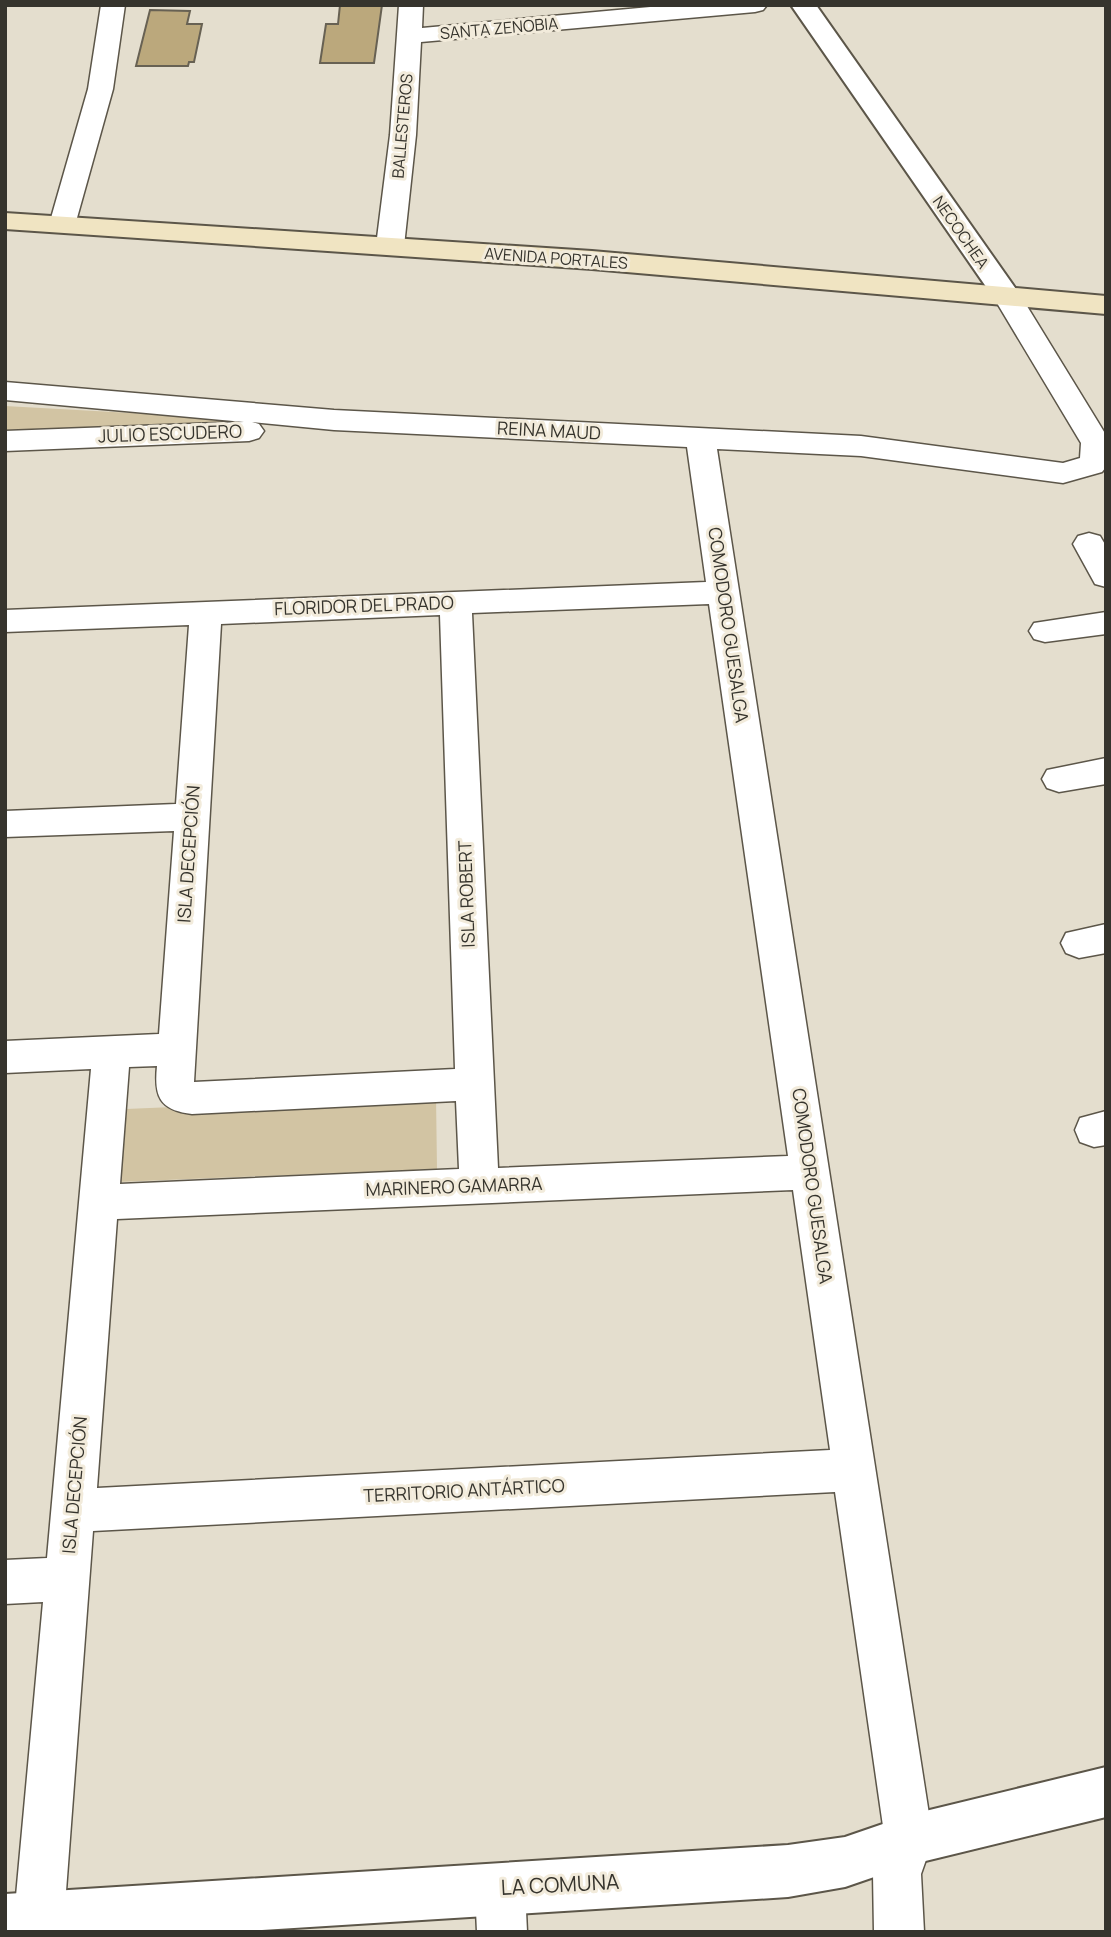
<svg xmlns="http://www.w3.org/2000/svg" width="1111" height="1937" viewBox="0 0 1111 1937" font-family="Manrope,sans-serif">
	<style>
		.green { fill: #d2c4a3 }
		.building { fill: #bba87c; stroke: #676153; stroke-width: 2 }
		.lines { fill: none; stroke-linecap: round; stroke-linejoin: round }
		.minor-casing { stroke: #5c5649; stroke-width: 3 }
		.tertiary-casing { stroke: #5c5649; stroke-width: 4 }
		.secondary-casing { stroke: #5c5649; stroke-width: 4 }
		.minor { fill: #fff; fill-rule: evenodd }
		.tertiary { fill: #fff; fill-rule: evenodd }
		.secondary { fill: #f0e4c2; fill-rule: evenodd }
		.labels { text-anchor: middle; stroke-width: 6; stroke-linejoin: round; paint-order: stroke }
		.far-street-label { font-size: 16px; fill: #36342d; stroke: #f2ebdb }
		.street-label { font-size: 18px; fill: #36342d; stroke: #f2ebdb }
		.near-street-label { font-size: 21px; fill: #36342d; stroke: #f2ebdb }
	</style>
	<rect width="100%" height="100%" fill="#e4dece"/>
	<path class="green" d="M5 406 239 419 228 425 5 433Z
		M436 1096 437 1169 117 1182 126 1109Z"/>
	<path class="building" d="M340 5H382L374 63H320L326 24H338Z
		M150 10 190 11 187 24H202L194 62H189L188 66H136Z"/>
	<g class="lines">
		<g class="minor-casing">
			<path id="minor" d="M101 5H125L113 89 75 225 71 231H53L49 225 88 89Z
				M399 5H423L422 28 672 5H767L763 10 755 12 421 42 416 135 404 246 400 252H380L376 246 390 135Z
				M1008 289 1018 292 1022 298 1106 435V467L1102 472 1063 483 861 456 717 449 933 1840 921 1874 924 1932H874L873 1874 885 1840 835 1492 93 1531 64 1918 58 1932H20L14 1918 43 1602 5 1604V1560L47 1558 91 1069 5 1073V1041L159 1034 174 831 5 837V811L176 804 189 625 5 632V610L706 582 687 447 334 430 252 422 259 424 264 431 259 438 249 441 5 451V431L244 422 5 400V382L334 410 861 436 1063 463 1080 458 1081 443 994 298 998 292ZM709 604 788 1156 498 1168 472 613ZM440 615 455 1069 194 1082 221 624ZM157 1066C154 1096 159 1110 192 1114L456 1101 459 1169 120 1184 129 1067ZM793 1190 830 1450 97 1488 117 1219Z
				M1089 533 1100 536 1106 546V587L1095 584 1073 544 1078 536Z
				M1106 612V634L1045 642 1034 639 1029 631 1034 623Z
				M1106 758V784L1059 792 1047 788 1042 779 1047 770Z
				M1106 924V953L1079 958 1066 953 1061 943 1066 933Z
				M1106 1111V1145L1094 1147 1080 1142 1075 1130 1080 1118Z
				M500 1864 517 1872 525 1889 527 1932H477L475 1889 483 1872Z"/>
		</g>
		<g class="tertiary-casing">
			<path id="tertiary" d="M791 5H816L1018 292 1023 298 1018 304 1008 307 998 304Z
				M1106 1767V1817L909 1865 845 1887 788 1897 230 1932H5V1894L788 1845 845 1837 909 1815Z"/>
		</g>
		<g class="secondary-casing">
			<path id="secondary" d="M5 213 592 251 1106 296V314L592 269 5 229Z"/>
		</g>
		<use href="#minor" class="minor"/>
		<use href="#tertiary" class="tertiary"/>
		<use href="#secondary" class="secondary"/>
	</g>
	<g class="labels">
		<g class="far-street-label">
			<text transform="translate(499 28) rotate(-5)" y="6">SANTA ZENOBIA</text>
			<text transform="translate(402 126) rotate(-85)" y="6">BALLESTEROS</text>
			<text transform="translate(961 232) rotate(55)" y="6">NECOCHEA</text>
			<text transform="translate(556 258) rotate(4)" y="6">AVENIDA PORTALES</text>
		</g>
		<g class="street-label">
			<text transform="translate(549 431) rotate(3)" y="6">REINA MAUD</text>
			<text transform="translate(170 434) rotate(-2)" y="6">JULIO ESCUDERO</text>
			<text transform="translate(364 606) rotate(-2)" y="6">FLORIDOR DEL PRADO</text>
			<text transform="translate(728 625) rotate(82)" y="6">COMODORO GUESALGA</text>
			<text transform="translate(189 854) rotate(-86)" y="6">ISLA DECEPCIÓN</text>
			<text transform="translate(467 894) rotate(-92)" y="6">ISLA ROBERT</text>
			<text transform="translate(812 1186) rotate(82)" y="6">COMODORO GUESALGA</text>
			<text transform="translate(454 1187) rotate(-2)" y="6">MARINERO GAMARRA</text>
			<text transform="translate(75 1485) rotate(-85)" y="6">ISLA DECEPCIÓN</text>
			<text transform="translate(464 1491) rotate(-3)" y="6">TERRITORIO ANTÁRTICO</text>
		</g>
		<g class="near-street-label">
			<text transform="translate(560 1885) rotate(-3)" y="7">LA COMUNA</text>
		</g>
	</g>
	<rect width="1111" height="1937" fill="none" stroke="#36342d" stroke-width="14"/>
</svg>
